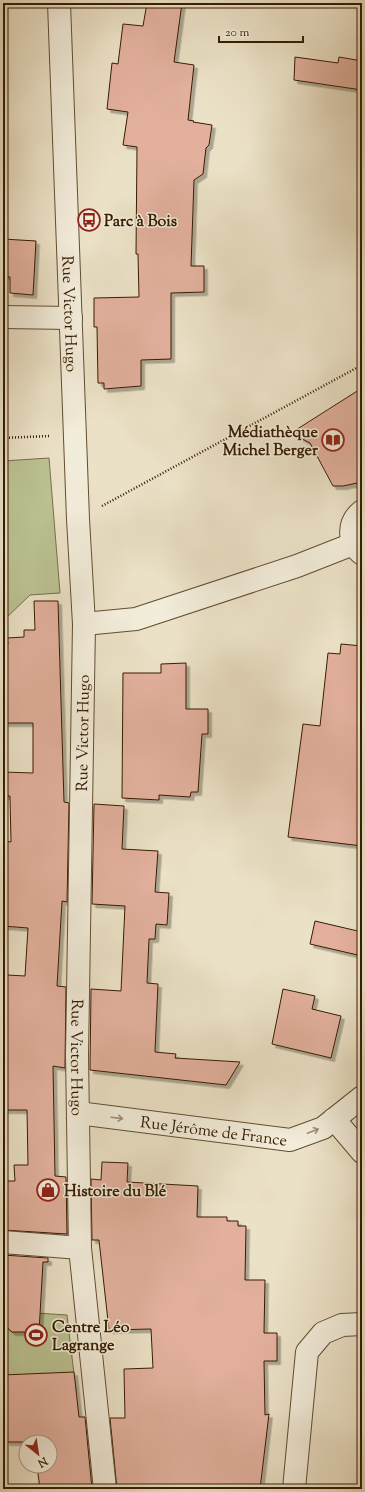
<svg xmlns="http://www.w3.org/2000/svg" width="365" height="1492" viewBox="0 0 365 1492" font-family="'Sorts Mill Goudy',serif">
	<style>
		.green { fill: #bbc292; stroke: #786f49 }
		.building { fill: #e2b09d; stroke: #361c00; filter: url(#shadow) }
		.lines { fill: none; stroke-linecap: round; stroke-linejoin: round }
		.minor-casing { stroke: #634d32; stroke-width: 24 }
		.path { stroke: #361c00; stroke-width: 2.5; stroke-dasharray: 1 2; stroke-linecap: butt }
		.minor { stroke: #f2ecda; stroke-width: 22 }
		.oneway { stroke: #9d8e78 }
		.labels { text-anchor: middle; stroke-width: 3; stroke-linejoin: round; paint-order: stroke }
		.poi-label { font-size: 16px; font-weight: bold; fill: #361c00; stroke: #f2ecda; text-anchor: start }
		.street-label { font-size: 16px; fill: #361c00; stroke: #f2ecda }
	</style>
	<defs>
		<filter id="shadow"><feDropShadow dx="3.5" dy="3.5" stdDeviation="0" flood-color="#0004"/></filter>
	</defs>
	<rect width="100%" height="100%" fill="#ebe1c6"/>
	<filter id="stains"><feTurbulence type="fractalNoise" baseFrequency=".005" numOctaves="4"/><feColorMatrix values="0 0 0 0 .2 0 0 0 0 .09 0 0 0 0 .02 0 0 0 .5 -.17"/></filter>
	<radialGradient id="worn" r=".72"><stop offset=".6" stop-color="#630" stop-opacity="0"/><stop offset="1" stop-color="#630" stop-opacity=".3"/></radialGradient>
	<path class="green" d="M49 458 60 593 30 595 3 621V461Z
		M3 1311 67 1315 76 1391 3 1396Z"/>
	<path class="building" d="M147 3H182L174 62 194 65 188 120 194 121 193 122 212 125 209 145 206 148 203 174 194 180 191 266H204V292L171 293V359L141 360V386L104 389V383H98L97 327H94V298L139 297 138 254H136L137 147 123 145 128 112 107 109 112 63 118 64 123 24 143 26Z
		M295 57 338 63 339 57 362 61V90L294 80Z
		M3 239 36 241 33 295 10 293V277L3 276Z
		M362 388V482L343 486H333L310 443 291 433Z
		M34 601H58L64 802 69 803 67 902 62 901 57 986 66 987 65 1068 53 1066 55 1176 66 1177 67 1234 3 1230V1181H15L14 1165H28L27 1110H3V1034H5L7 975 25 976 28 928 3 926V841L11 842 10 796H3V772L33 773V723H3V644H8L7 638 24 637V630H35Z
		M341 644 362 646V846L288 837 303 724 320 726 328 653 340 654Z
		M186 663V709H208V734H202L198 792H191L190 797 159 795V800L122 798 123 673H161V664Z
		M94 804 124 806 122 849 158 851 155 892 169 893 167 925 156 924 155 939H149L147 983 158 984 155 1052 176 1054 175 1058 240 1062 226 1085 90 1070 91 989 121 991 125 906 92 904Z
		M315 921 362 932V956L310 944Z
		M283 989 315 996 312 1009 341 1016 331 1058 272 1044Z
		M102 1162 128 1163 127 1182 198 1186 197 1217H227V1221H238V1226H246L245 1280H265L264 1333H277V1361H264L265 1415 269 1414 260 1489H117L110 1418H125L124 1369 153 1368 151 1329 109 1330 99 1240H92L91 1179 101 1180Z
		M3 1255 48 1258V1262H43L39 1332H12L3 1324Z
		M74 1372 79 1417H85L92 1489H40L37 1466H50V1442H6L3 1375Z"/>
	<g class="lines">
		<g class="minor-casing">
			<g id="minor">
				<path id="s1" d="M59 3 78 519 84 624 77 1055 80 1248 105 1489"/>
				<path d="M3 317 71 318"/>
				<path d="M362 511C347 523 348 542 362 554"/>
				<path d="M84 624 136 619 297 566 353 544"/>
				<path id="s2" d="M78 1113 290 1140 323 1128 362 1097"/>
				<path d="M334 1119 362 1152"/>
				<path d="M3 1242 80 1248"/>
				<path d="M294 1489 307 1352 323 1333 342 1325 362 1324"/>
			</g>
		</g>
		<path class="path" d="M3 438 49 436
			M102 506 362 365"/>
		<use href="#minor" class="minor"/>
	</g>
	<defs><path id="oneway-shaft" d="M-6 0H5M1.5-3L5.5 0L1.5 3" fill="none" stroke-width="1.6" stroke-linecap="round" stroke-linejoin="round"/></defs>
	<g class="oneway">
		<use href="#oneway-shaft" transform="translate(117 1118) rotate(7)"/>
		<use href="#oneway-shaft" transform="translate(313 1131) rotate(-21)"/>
	</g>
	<defs>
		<g id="bus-ring" transform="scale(1.15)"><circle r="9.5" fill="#f2ecda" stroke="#8f2418" stroke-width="1.5"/><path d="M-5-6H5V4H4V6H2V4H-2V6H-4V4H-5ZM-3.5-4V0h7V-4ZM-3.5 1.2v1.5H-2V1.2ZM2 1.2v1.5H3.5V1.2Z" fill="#8f2418"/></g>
		<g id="library-ring" transform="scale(1.15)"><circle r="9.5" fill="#f2ecda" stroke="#8f2418" stroke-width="1.5"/><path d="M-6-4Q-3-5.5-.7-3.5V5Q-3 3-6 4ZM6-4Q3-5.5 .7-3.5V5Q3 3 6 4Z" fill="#8f2418"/></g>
		<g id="shop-ring" transform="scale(1.15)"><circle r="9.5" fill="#f2ecda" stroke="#8f2418" stroke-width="1.5"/><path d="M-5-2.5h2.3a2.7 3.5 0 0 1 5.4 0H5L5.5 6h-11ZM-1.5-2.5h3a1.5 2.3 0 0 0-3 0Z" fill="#8f2418"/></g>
		<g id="stadium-ring" transform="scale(1.15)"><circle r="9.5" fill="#f2ecda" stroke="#8f2418" stroke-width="1.5"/><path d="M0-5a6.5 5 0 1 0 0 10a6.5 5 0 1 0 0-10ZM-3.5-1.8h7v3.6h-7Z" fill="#8f2418"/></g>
	</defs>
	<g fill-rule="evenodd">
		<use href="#bus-ring" x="89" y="220"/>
		<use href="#library-ring" x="333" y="440"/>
		<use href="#shop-ring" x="48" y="1190"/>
		<use href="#stadium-ring" x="36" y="1335"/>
	</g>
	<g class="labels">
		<g class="poi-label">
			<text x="104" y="226">Parc à Bois</text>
			<text x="318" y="437" text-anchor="end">Médiathèque<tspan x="318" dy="18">Michel Berger</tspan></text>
			<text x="64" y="1196">Histoire du Blé</text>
			<text x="52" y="1332">Centre Léo<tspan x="52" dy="18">Lagrange</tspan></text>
		</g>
		<g class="street-label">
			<text dy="6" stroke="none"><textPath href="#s1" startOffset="311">Rue Victor Hugo</textPath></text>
			<text transform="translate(82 733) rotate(-89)" y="6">Rue Victor Hugo</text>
			<text dy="6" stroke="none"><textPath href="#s1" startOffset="1055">Rue Victor Hugo</textPath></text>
			<text dy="6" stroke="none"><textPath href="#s2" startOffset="137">Rue Jérôme de France</textPath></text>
		</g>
	</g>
	<rect width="365" height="1492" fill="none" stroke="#ebe1c6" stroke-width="16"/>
	<rect x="4" y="4" width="357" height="1484" fill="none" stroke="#361c00" stroke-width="2"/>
	<rect x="8" y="8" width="349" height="1476" fill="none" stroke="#361c00"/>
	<g transform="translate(38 1454) rotate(150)"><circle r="19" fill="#f2ecda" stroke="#a79983"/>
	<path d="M0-3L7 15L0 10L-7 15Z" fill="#8f2418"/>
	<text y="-6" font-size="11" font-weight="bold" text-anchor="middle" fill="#361c00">N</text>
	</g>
	<path d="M219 36v6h84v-6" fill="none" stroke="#361c00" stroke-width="2"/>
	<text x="225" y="36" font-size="12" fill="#361c00" stroke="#f2ecda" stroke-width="3" paint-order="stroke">20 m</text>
	<rect width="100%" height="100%" filter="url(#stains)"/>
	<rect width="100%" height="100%" fill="url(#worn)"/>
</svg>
